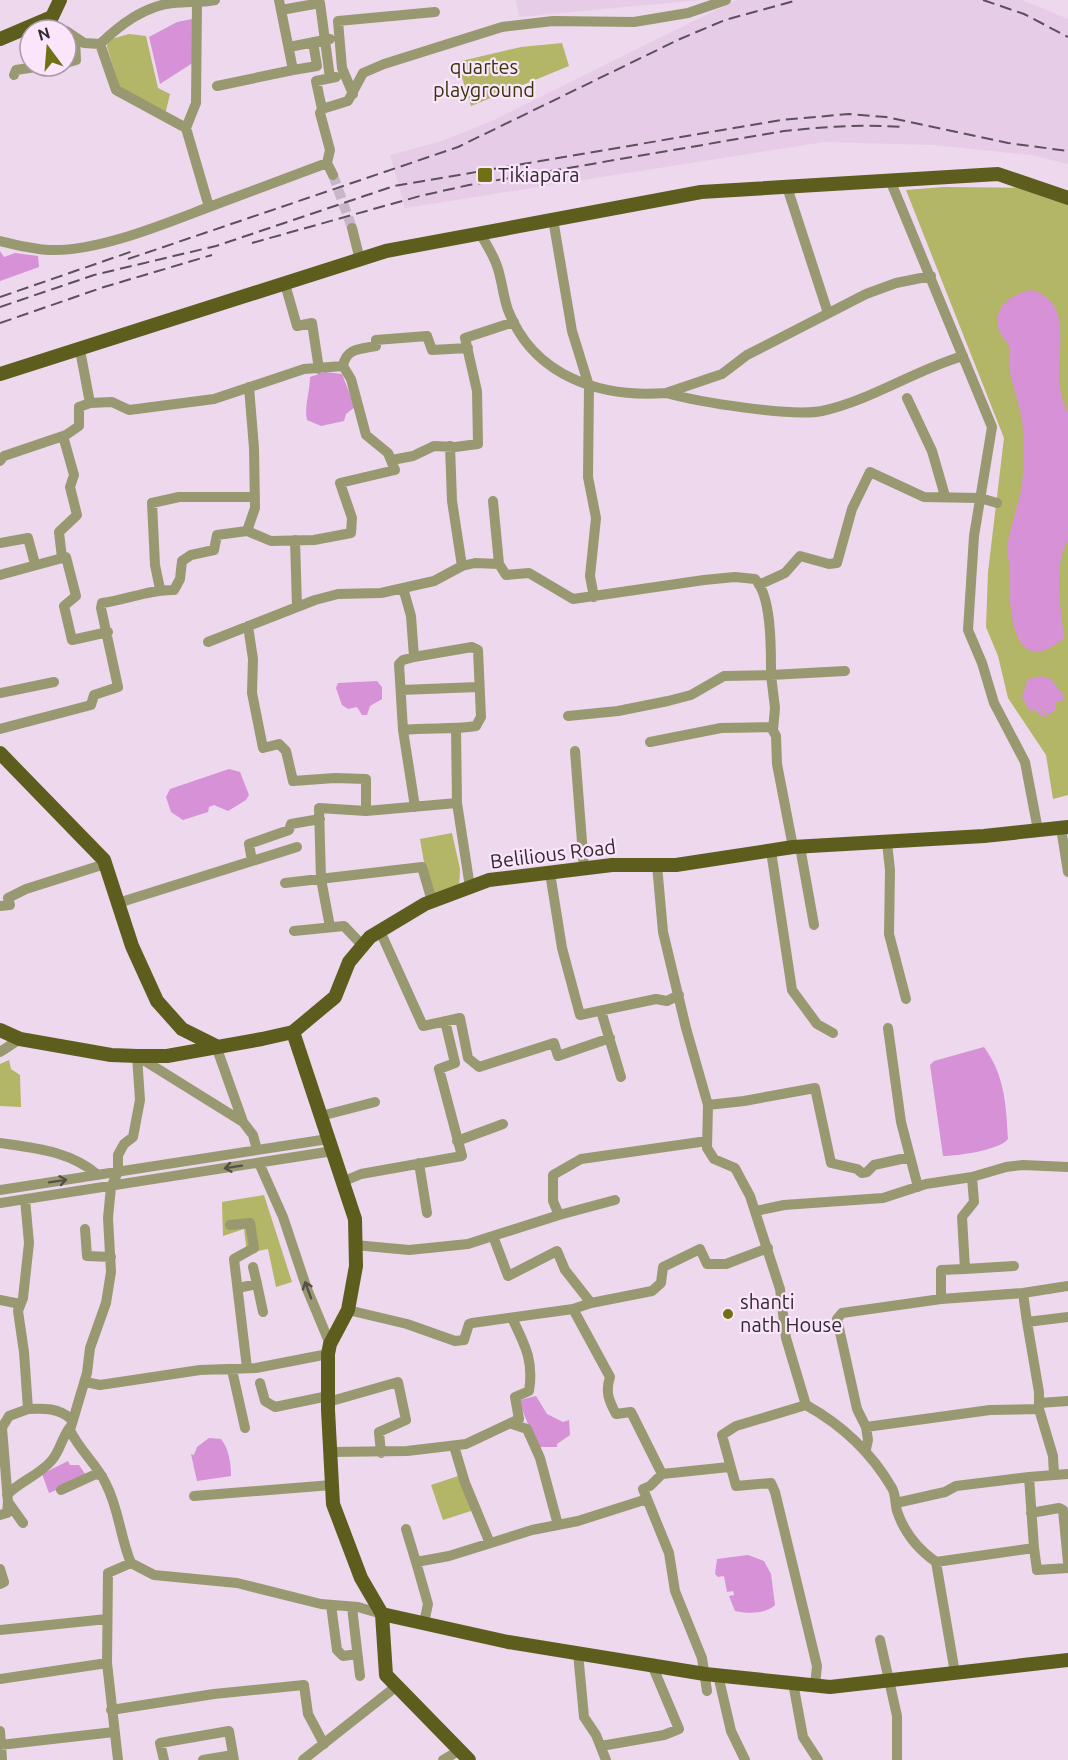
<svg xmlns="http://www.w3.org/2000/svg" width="1068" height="1760" viewBox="0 0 1068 1760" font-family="Ubuntu,sans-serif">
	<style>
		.built { fill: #e7cce7 }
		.green { fill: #b3b567 }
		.water { fill: #d691d7 }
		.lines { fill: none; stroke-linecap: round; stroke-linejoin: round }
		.minor-tunnel { stroke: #c8b5c8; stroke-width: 10; stroke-dasharray: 10 5; stroke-linecap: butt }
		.minor { stroke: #989971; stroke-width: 10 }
		.major { stroke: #5d5d1e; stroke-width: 14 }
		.rail { stroke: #5b505b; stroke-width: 2; stroke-dasharray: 12 6; stroke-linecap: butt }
		.oneway { stroke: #565148 }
		.poi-dot { fill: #707014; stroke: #fae5fa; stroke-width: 2 }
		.labels { text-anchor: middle; stroke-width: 4.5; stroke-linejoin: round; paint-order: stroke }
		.park-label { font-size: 20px; fill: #36360b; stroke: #fae5fa }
		.poi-label { font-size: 20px; fill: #322a32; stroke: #fae5fa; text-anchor: start }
		.street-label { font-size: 20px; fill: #322a32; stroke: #fae5fa }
	</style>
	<rect width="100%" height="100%" fill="#edd8ed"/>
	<path class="built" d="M516 0H700L519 17Z
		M736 0H1022L1068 19V164L1031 155 933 145 824 142 405 208 390 155 442 141 492 121Z"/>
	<path class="green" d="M129 34 146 36 158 88 170 94 165 115 122 94 107 47 108 40Z
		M562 43 569 66 471 106 457 62 521 47Z
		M944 187 1042 188 1068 198V795L1053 799 1046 755 1008 698 998 656 986 627 988 572 1004 438 906 190Z
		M452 833 460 869 459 889 430 897 420 839Z
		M9 1060 11 1069 20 1075 21 1107 0 1106V1064Z
		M264 1195 292 1282 276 1287 268 1249 247 1253 244 1229 223 1236 222 1202Z
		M461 1475 474 1510 443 1520 431 1485Z"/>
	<path class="water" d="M197 18 198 62 191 64 160 84 149 37 177 22Z
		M0 251 4 257 15 253 38 256 39 267 0 281Z
		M1032 290C1068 302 1060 334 1059 372 1058 386 1062 401 1068 413V541C1053 561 1061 613 1064 638 1008 685 1009 597 1009 564 1009 559 1007 554 1007 550 1009 528 1019 506 1022 484 1024 469 1023 453 1023 438 1024 413 1013 391 1009 367 1008 360 1011 350 1008 344 1006 340 1002 337 1000 333 990 309 1010 294 1032 290Z
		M325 372 342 374 355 407 346 414 344 421 321 426 307 420C304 407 310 392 310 377Z
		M1042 676 1043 678 1049 677 1064 696 1062 702H1056V709L1048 715 1036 702 1047 717 1041 716 1033 708 1031 713 1022 697 1028 679Z
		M377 681 382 687V699L370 706 367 715H362L357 707 348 709 342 705 336 688 338 683Z
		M229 769 240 772 249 795 246 800 228 811 214 805 209 807 208 812 183 820 171 812 166 797 170 789Z
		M984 1047C1005 1076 1006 1105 1008 1139 1000 1150 957 1156 943 1156L930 1065 934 1061Z
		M536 1396 547 1414 563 1422 569 1420 570 1435 557 1444V1447H537L520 1404V1400Z
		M209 1438 221 1439C229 1449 231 1463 231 1476L197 1481 191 1454 194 1455 197 1447Z
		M68 1461 70 1465H79L87 1477 49 1493 42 1474Z
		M748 1555 764 1561 771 1574 775 1605C766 1614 748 1614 735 1611L729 1596 734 1595 733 1591 727 1592 724 1576 718 1577 715 1574 717 1559Z"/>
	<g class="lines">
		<path class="minor-tunnel" d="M333 175 352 228"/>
		<path class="minor" d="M281 10 320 3 330 78
			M66 31 84 43 100 44 116 90 186 128 209 207 327 163 333 175
			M100 44C120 25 144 6 173 3 187 1 201 3 215 0
			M289 47 330 39
			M66 63 76 60 75 39
			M293 70 317 66 313 42
			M14 75 16 70 42 66
			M217 86 293 70 279 0
			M353 94 342 68 338 21 435 12
			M322 109 316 81 336 77
			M186 128 196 103 197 3
			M327 163 330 150 320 113 322 109 348 101 363 73 384 64 502 27 553 21 634 22 688 13 726 0
			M890 180 992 427 974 536 968 630 982 663 994 703 1025 762 1038 830
			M787 187 828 313
			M553 219 572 331 589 386 588 477 596 518 590 576 594 597
			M352 228 360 260
			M480 233C486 244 493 254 497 266 502 280 503 296 508 310 534 377 601 398 666 393
			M0 241C16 245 33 249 50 250 97 252 164 224 209 207
			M931 276 896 283 866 294 747 355 722 374 666 393C699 402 790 417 822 411 872 400 915 370 963 356
			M285 284 297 326 312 323 319 369
			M80 350 90 403
			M343 366C346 348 361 349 376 346V340L427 336 432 350 468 348
			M907 398 932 451 945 496
			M450 446 452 501 462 566
			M392 460 413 456 434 446 455 447 478 444 477 391 465 338 514 322
			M0 461 4 456 66 435 79 426V407L90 403 112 402 129 410 214 399 304 369 343 366 351 379 366 435 388 453 395 470 340 483 352 518 351 533 314 540 271 541 247 531 217 535 214 550 191 555 182 561 180 579 174 590C150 589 126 600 102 603L101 608 118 687 94 695 91 705 0 729
			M493 501 499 564
			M247 531 255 508 254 448 249 387
			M295 540 297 607
			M0 543 28 538 35 564
			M62 558 59 532 77 515 70 487 74 475 63 436
			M0 575 66 557 76 596 64 606 72 640 108 632
			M759 585 785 573 800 556 829 564 837 563 852 509 870 472 924 497 980 498 997 503
			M403 588 411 616 414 657 472 647 478 650 481 717 476 726C451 730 427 727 403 730L415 807
			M160 589 155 565 152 503 179 497H255
			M248 626 253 659 252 693 263 748 279 744 286 751 293 781 335 778 366 779V811L457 803 470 887
			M208 642 315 600 338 594 381 593 434 581 462 566 475 563 499 564 506 575 529 573 573 599 704 580 735 577 755 579C772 596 771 651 771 675L845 671
			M401 690 478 687
			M0 693 54 682
			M568 716 618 711 668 701 691 695 724 676 771 675 775 708 773 730
			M456 729 457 803
			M403 730 399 664 403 660 414 657
			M650 742 721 728 771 727 776 736 777 764 793 847
			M575 751 584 868
			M1061 828 1068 872
			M887 843 890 870 889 934 906 999
			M800 847 814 925
			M771 851 792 990 817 1024 833 1033
			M252 861 249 844 289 830 291 824 320 819
			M657 865 663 932 686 1028 708 1105 707 1148 714 1159 735 1168 750 1196 780 1289 786 1338 806 1405C844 1426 871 1452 892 1488 896 1495 895 1504 897 1511 904 1532 919 1550 936 1562L1034 1548 1029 1477 1054 1475 1053 1456 1039 1409
			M550 873 562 948 580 1015 656 999 667 1001 679 995
			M285 883 422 867 432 901
			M118 903 297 847
			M0 906 10 905 8 898 26 889 105 864
			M330 927 321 879 319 808 366 811
			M294 931 344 926 362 945
			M380 931 423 1026 460 1018 468 1058 479 1067 554 1043 558 1056 610 1038
			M601 1011 621 1077
			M888 1028 901 1122 918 1187
			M216 1046 243 1122 253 1135 257 1150
			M0 1052 20 1039
			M137 1056 140 1100 133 1137 124 1144 118 1155V1172L111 1187 108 1218 111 1272 106 1303 90 1348 87 1373 70 1430C79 1450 97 1464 106 1484 119 1509 120 1537 131 1563L154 1575 237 1583 321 1604 358 1607 382 1614
			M137 1056 243 1122
			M708 1105 744 1101 815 1088 831 1163 857 1169 862 1173 867 1172 874 1165 910 1157
			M321 1116 375 1102
			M457 1141 503 1124
			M0 1143C35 1148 70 1151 98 1175
			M259 1163 283 1217 307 1289 330 1344
			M419 1163 427 1213
			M342 1182 361 1174 462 1156 439 1069 455 1063 445 1021
			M0 1190 328 1139
			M25 1199 29 1243 23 1298 18 1311 24 1352 28 1409C44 1408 59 1408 71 1419
			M0 1203 333 1151
			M756 1211 784 1205 883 1198 926 1184 972 1177 1006 1167 1023 1165 1068 1167
			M559 1215 615 1200
			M230 1225 250 1223 254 1248 234 1259 247 1368
			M85 1229 87 1256 111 1257
			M493 1236 508 1276 557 1251 565 1270 591 1303 573 1309 610 1377C605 1392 609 1401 616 1414L631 1412 662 1474 650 1486 643 1489 669 1553 675 1591 702 1658 707 1691
			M355 1245 409 1250 468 1244 559 1215 553 1201V1175L581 1159 707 1141
			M965 1269 1014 1266
			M257 1284 263 1312
			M238 1288 257 1284 253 1267
			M1023 1293 1068 1286
			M941 1299 1023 1293 1027 1322 1068 1317
			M0 1300 20 1304
			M591 1303 652 1291 661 1283 663 1267 700 1249 707 1264H726L768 1248
			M348 1310 407 1324 455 1341 464 1340 469 1324 472 1323 573 1309
			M232 1370 245 1428
			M85 1382 100 1385 200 1370 256 1368 328 1354
			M260 1383 265 1401 275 1407 328 1396
			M328 1402 398 1382 406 1420 379 1432 381 1453
			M1039 1403 1068 1401
			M806 1405 736 1426 722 1435 736 1486 771 1483 775 1492 817 1666 815 1685
			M512 1424 527 1429 540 1458 558 1525
			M866 1427 990 1410 1039 1409V1392L1027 1322
			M0 1431 9 1416 28 1409
			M454 1446 465 1483 489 1541
			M866 1449 868 1440 866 1427 857 1409 837 1319 842 1313 941 1299V1270L965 1269 962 1217 974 1202 972 1177
			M330 1452 407 1451 466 1444 519 1419 515 1397 529 1391C534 1361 525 1345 512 1318
			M662 1474 729 1467
			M1054 1475 1068 1474
			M61 1490 96 1474 102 1476
			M7 1495C20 1481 40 1475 52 1460 60 1451 62 1437 70 1427
			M194 1496 332 1485
			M8 1502 23 1523
			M896 1503 945 1492 956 1486 1029 1477
			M1031 1513 1059 1508 1063 1510 1068 1562
			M0 1515 7 1513 8 1502 2 1428
			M406 1529 416 1562
			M1034 1548 1037 1570 1068 1568
			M936 1562 955 1673
			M0 1569 4 1582 0 1584
			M331 1605 337 1650 343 1656 357 1654
			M352 1607 360 1676
			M424 1623 428 1604 416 1562 449 1556 532 1530 578 1521 647 1499
			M0 1630 107 1619
			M880 1640 897 1716V1760
			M578 1653 584 1717 596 1735 606 1760
			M718 1675 731 1731 745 1760
			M0 1679 107 1663
			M793 1683 803 1737 818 1760
			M111 1710 214 1694 304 1685 308 1714 324 1744
			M0 1731 2 1760
			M0 1745 114 1732
			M601 1746 664 1735 679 1729 652 1665
			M118 1760 107 1663 108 1573 131 1563
			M164 1760 160 1743 229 1731 234 1760
			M203 1760 233 1755
			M303 1760 398 1685
			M443 1760 460 1750"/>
		<path class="major" d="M0 39 52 17 60 0
			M0 374 386 251 701 192 998 174 1068 198
			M0 753 104 860 132 946 157 1001 182 1029 216 1046
			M0 1030 20 1039 111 1055 137 1056H167L262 1039 293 1032 335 997 349 962 370 937 425 904 489 880 612 865H676L793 847 984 836 1068 827
			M293 1032 355 1219 356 1266 348 1310 330 1344 328 1354V1410L333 1504 361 1578 382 1614 386 1675 469 1760
			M382 1614 508 1642 705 1674 830 1687 1068 1660"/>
		<path class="rail" d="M983 0 1024 14 1068 37
			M252 243 420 196 469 185 784 131C824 127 862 124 903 127
			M128 259 458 147 680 39 725 20 798 0
			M0 297 136 250
			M0 307 94 275 216 246 394 186 781 120 849 114 886 117 1008 143 1068 151
			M0 323 104 287 212 255"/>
	</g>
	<defs><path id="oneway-shaft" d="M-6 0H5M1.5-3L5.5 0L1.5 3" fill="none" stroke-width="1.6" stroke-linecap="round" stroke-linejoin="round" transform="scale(1.5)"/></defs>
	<g class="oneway">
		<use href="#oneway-shaft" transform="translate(233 1167) rotate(171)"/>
		<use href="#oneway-shaft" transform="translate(58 1181) rotate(-9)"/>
		<use href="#oneway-shaft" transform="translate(308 1290) rotate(-110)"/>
	</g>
	<g class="poi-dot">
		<rect x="477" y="167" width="16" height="16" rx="3"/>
		<circle cx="728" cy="1314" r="6"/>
	</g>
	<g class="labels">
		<g class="park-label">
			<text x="484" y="74">quartes<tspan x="484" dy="23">playground</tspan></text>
		</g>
		<g class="poi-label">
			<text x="498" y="182">Tikiapara</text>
			<text x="740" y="1309">shanti<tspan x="740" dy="23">nath House</tspan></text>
		</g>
		<g class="street-label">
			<text transform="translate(553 854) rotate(-7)" y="7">Belilious Road</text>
		</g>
	</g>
	<g transform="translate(48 48) rotate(344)"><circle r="28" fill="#fae5fa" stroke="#aa9aaa" stroke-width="1.5"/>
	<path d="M0-4.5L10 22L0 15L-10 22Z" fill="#707014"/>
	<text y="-9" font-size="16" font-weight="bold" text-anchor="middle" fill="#322a32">N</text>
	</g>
</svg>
